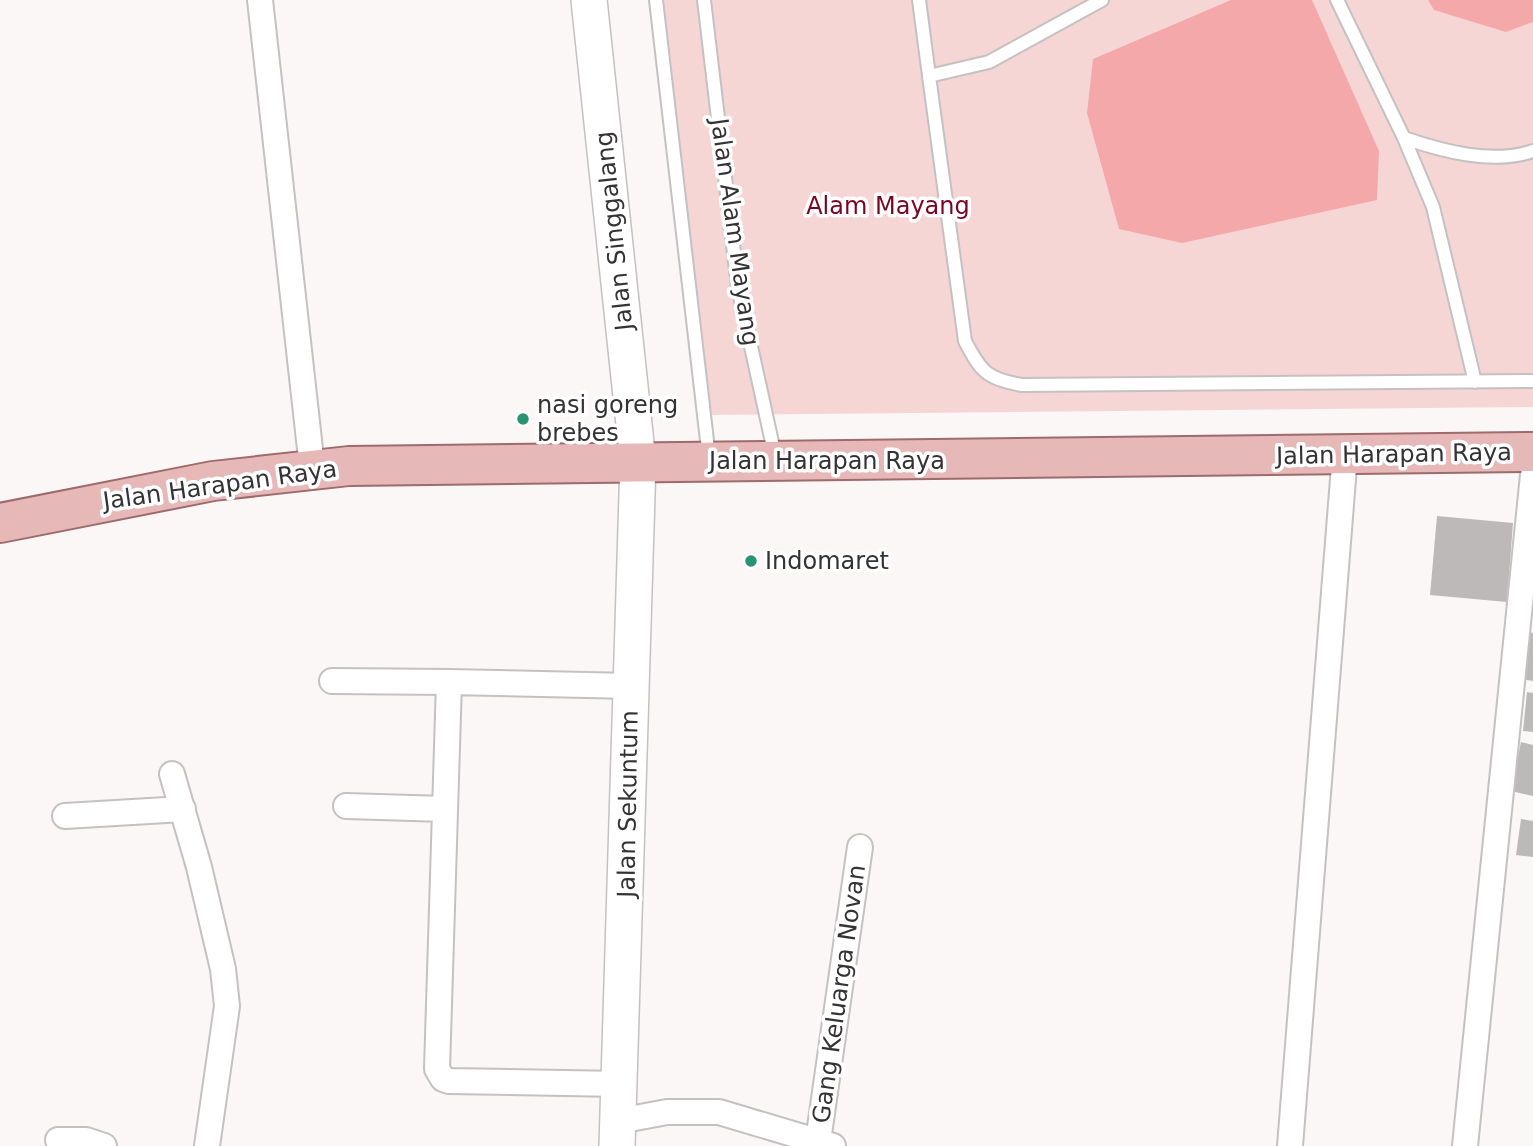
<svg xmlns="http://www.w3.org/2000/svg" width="1533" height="1146" viewBox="0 0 1533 1146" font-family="'DejaVu Sans',sans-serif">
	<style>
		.green { fill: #f5d6d5 }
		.water { fill: #f5a8a9 }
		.building { fill: #bdb9b9 }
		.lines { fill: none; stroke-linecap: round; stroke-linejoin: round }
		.lane-casing { stroke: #c5c1c1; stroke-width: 16 }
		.street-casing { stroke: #c5c1c1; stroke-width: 28 }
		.secondary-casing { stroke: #c5c1c1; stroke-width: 38 }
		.primary-casing { stroke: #9e6a6b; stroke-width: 42 }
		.lane { stroke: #fff; stroke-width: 12 }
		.street { stroke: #fff; stroke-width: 24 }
		.secondary { stroke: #fff; stroke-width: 35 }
		.primary { stroke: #e7b8b8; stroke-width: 38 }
		.poi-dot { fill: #289474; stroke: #fff; stroke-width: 2.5 }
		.labels { text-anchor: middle; stroke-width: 7; stroke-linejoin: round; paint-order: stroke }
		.park-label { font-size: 24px; fill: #7b0520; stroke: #fff }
		.street-label { font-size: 24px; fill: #343232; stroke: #fff }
		.poi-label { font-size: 24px; fill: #343232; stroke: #fff; text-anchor: start }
	</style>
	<rect width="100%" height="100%" fill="#fbf7f7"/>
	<path class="green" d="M652 0H1533V407L707 415Z"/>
	<path class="water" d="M1231 0H1312L1379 151 1377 200 1182 243 1119 229 1087 113 1093 59Z
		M1428 0H1533V22L1506 32 1434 10Z"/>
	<path class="building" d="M1437 516 1513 523 1507 602 1430 595Z
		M1528 632 1533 633V681L1521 679Z
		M1527 692 1533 693V732L1523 731Z
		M1521 742 1533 745V796L1511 791Z
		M1521 819 1533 821V857L1516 855Z"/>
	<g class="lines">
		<g class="lane-casing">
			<path id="lane" d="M656 0 709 458
				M704 0 738 287 775 456
				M919 0 929 76 989 62 1102 0
				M1337 0 1404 138C1442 151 1493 165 1533 151
				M929 76 965 341C981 372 987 379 1022 385L1533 381
				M1404 138 1433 207 1475 382"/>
		</g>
		<g class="street-casing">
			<path id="street" d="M260 0 312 467
				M332 681 449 682
				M172 774 199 867 223 969 227 1006 207 1146
				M346 806 445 809
				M65 816 183 809
				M621 1084 449 1081 443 1079 437 1069 449 682 631 686
				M619 1121 667 1112H719L833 1146
				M58 1140H86L104 1146
				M818 1141 860 847
				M1290 1146 1345 454
				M1465 1146 1533 475"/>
		</g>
		<g class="secondary-casing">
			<path id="secondary" d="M589 0 638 462 617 1146"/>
		</g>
		<g class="primary-casing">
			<path id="primary" d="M0 523 213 481 349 466 1533 452"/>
		</g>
		<use href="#lane" class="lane"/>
		<use href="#street" class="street"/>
		<use href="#secondary" class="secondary"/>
		<use href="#primary" class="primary"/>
	</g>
	<g class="poi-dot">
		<circle cx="523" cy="419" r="7"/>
		<circle cx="751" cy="561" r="7"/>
	</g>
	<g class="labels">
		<g class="park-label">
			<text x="888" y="214">Alam Mayang</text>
		</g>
		<g class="street-label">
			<text transform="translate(614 231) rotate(-96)" y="8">Jalan Singgalang</text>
			<text transform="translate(735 232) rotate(82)" y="8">Jalan Alam Mayang</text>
			<text transform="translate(1394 454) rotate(-1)" y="8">Jalan Harapan Raya</text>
			<text x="827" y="469">Jalan Harapan Raya</text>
			<text transform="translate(220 485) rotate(-8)" y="8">Jalan Harapan Raya</text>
			<text transform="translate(628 804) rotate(-89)" y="8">Jalan Sekuntum</text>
			<text transform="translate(839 994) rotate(-82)" y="8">Gang Keluarga Novan</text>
		</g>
		<g class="poi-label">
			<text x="537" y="413">nasi goreng<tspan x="537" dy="28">brebes</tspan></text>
			<text x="765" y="569">Indomaret</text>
		</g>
	</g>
</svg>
